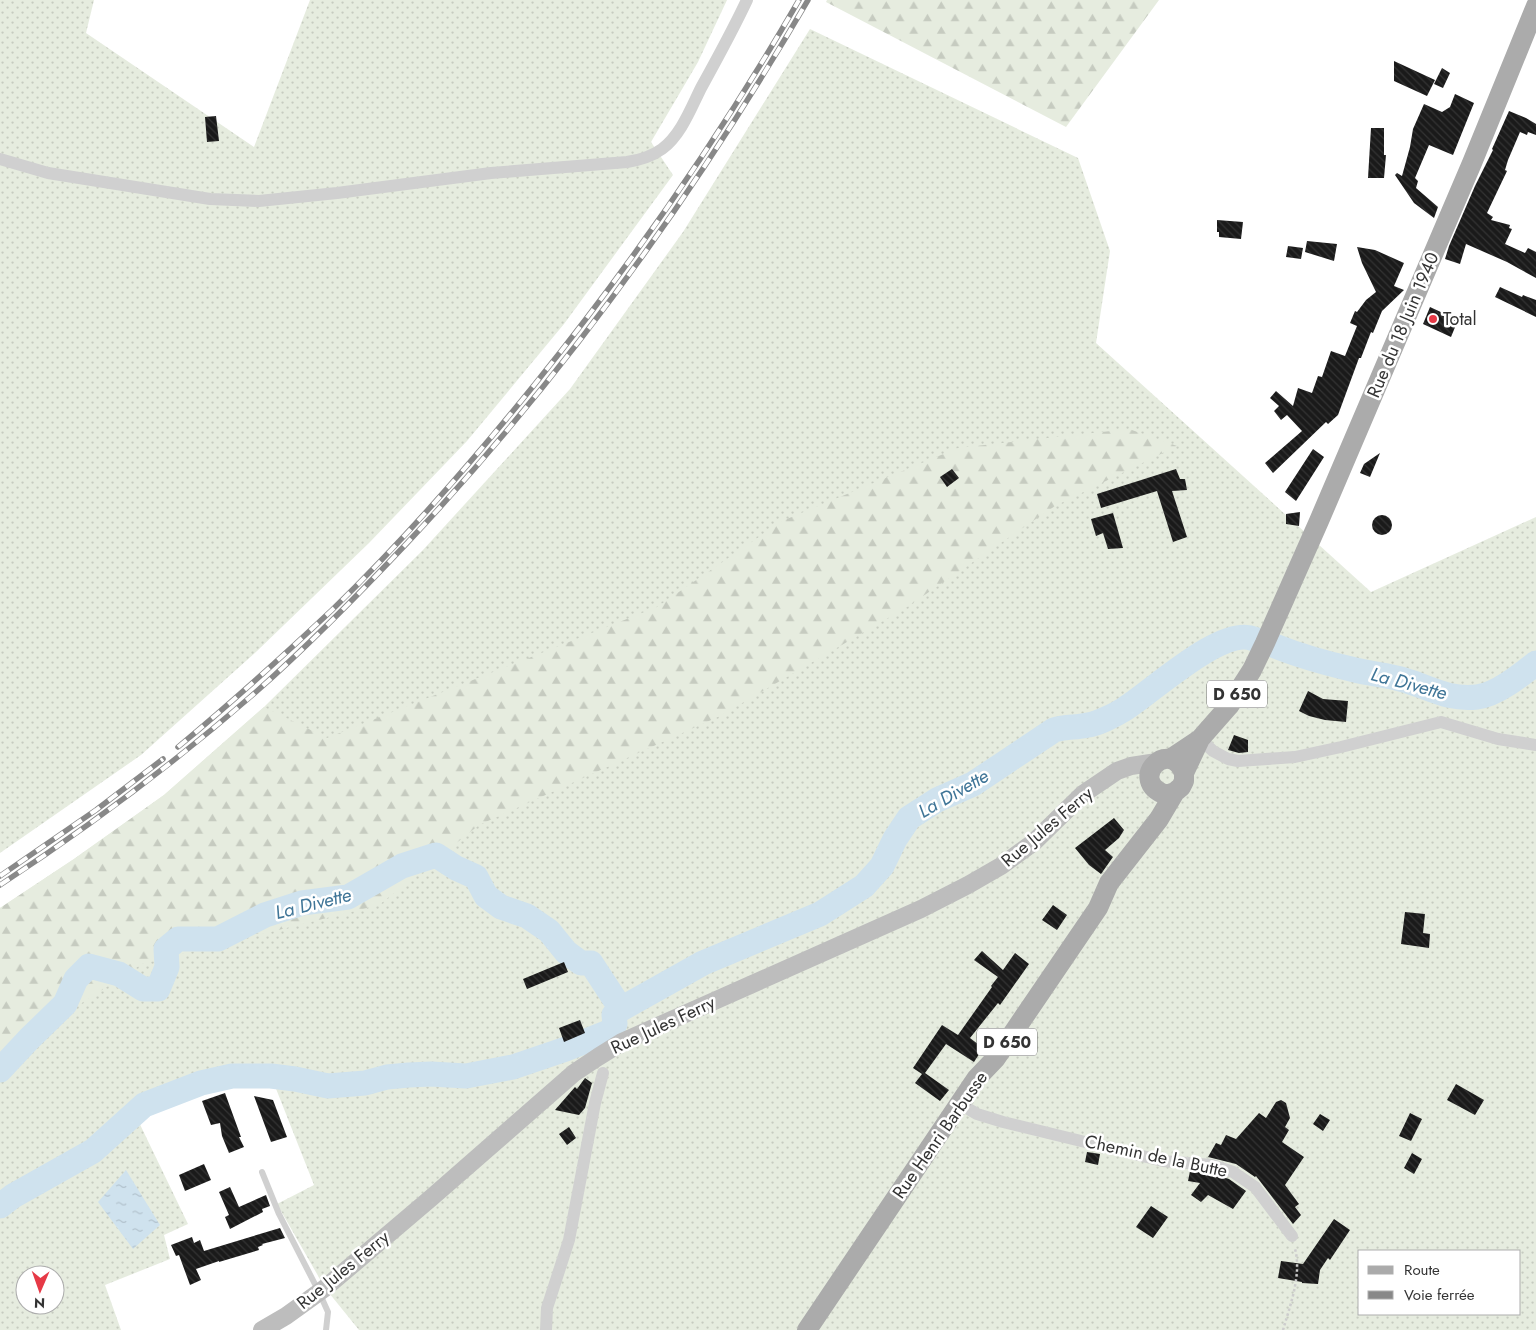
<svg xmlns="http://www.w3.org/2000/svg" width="1536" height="1330" viewBox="0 0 1536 1330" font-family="Jost,sans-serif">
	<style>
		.grass { fill: url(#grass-dots); fill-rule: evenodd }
		.forest { fill: url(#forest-firs) }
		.water { fill: url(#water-ripples) }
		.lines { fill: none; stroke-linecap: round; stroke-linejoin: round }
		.river { stroke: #cfe2ee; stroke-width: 25 }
		.building { fill: url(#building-back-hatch) }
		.path { stroke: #cdcdcd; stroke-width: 2.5; stroke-dasharray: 2.5 2.5; stroke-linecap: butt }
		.service { stroke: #d0d0d0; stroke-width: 6 }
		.minor { stroke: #d0d0d0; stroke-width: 12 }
		.secondary { stroke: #bdbdbd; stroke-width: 18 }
		.primary { stroke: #ababab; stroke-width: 20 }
		.rail-casing { stroke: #888; stroke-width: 5.5 }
		.rail { stroke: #fff; stroke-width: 4; stroke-dasharray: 11; stroke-linecap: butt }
		.poi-dot { fill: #e63946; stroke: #fff; stroke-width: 2 }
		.labels { text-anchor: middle; stroke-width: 5; stroke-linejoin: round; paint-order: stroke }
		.shield { fill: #fff; stroke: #707070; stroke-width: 1 }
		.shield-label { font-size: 16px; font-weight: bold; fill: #333 }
		.poi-label { font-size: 18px; fill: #333; stroke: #fff; text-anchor: start }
		.street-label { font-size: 18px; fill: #333; stroke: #fff }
		.water-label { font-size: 19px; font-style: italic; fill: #3f7597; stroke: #fff }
	</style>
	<defs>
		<pattern id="grass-dots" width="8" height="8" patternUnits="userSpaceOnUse" patternTransform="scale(1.25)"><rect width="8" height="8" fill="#e6ecdf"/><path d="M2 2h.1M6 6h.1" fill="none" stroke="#c6cbc0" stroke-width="1.8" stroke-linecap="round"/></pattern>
		<pattern id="forest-firs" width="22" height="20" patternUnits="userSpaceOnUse" patternTransform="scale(1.25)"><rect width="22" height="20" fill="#e6ecdf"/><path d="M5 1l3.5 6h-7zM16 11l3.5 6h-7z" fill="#c6cbc0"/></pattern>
		<pattern id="water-ripples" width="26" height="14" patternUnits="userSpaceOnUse" patternTransform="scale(1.25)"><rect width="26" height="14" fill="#cfe2ee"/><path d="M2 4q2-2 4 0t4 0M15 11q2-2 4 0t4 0" fill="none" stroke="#b2c2cd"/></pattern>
		<pattern id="building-back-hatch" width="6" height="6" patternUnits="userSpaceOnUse" patternTransform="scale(1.25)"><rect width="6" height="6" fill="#1a1a1a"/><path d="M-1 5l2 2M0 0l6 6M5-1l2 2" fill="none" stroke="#333"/></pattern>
	</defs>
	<rect width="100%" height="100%" fill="#fff"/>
	<path class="grass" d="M0 0H94L86 33 254 147 310 0H727L698 62 651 142 673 175 564 324 467 441 369 543 257 651 141 755 0 853Z
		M810 29 1078 158 1110 251 1096 343 1371 592 1536 517V1330H359L325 1288 277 1204 314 1185 271 1076H232L201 1083 144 1104 134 1112 188 1224 164 1235 170 1259 105 1285 121 1330H0V908L74 859 164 795 264 707 423 550 570 389 683 232ZM1360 1251H1520V1314H1360ZM25 1275H55V1305H25Z"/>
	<path class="forest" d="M827 0H1159L1066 127 826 2Z
		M1129 429 1177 446 1055 506 907 607 720 716 479 825 379 905 142 964 0 1056V908L74 859 164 795 264 707 327 738 657 607 782 521 958 448Z"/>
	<path class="water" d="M126 1170 160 1225 133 1249 98 1202Z"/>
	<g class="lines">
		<path class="river" d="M1275 646C1300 656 1329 664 1355 670 1371 674 1388 675 1404 680 1431 688 1447 700 1477 697 1496 695 1521 675 1536 663
			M0 1070 29 1039 65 1004 76 979 89 966 119 974 143 989H158L167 967 166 949 178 939H218L265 915 302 903 348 897 402 866 436 855 456 868 476 877 486 896 501 907 527 916 549 931 566 952 581 963H591L621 1009
			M0 1206 13 1196 93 1151 144 1105 201 1083 232 1076H271L295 1079 328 1086 365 1083 387 1077 409 1075 431 1074 466 1076 513 1067 566 1049 611 1031 615 1024 614 1015 621 1009 703 963 820 914 864 886 882 866 895 839 909 818 937 800 973 784 1054 730C1067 726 1075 728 1088 725 1097 724 1115 715 1123 710 1151 693 1222 625 1254 639"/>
	</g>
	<path class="building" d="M1394 61 1435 80 1427 96 1394 81Z
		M1442 68 1450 73 1443 88 1434 84Z
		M1455 94 1474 103 1453 155 1429 145 1415 178 1418 181 1416 188 1438 207 1434 218 1414 203 1395 175 1397 173 1402 176 1410 147 1413 129 1424 104 1442 112 1450 107Z
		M1509 111 1526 118 1536 124V135L1528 132 1527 135 1520 132 1508 160 1505 170 1507 171 1487 213 1493 217 1491 220 1510 225 1509 228 1512 229 1505 244 1525 253 1528 248 1536 252V278L1507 262 1466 244 1460 264 1445 259 1449 246 1475 186 1493 150 1492 149Z
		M216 116 219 141 207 142 205 117Z
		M1371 128H1384V155H1386L1384 178H1368Z
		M1217 220 1243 222 1241 239 1219 237V232H1217Z
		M1307 241 1337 244 1334 261 1305 252Z
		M1288 246 1303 248 1301 259 1286 257Z
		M1357 247 1375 250 1404 263 1394 286 1404 290 1382 311 1373 333 1371 332 1361 358H1359L1338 415 1328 424 1326 422 1273 473 1265 463 1302 431 1287 415 1281 420 1274 411 1279 406 1270 398 1276 391 1293 406 1298 388 1312 393 1318 376 1322 377 1331 351 1345 356 1357 326 1350 323 1355 311 1357 312 1366 300 1376 292 1362 263Z
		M1500 287 1522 297 1523 295 1536 300V317L1495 297Z
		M1430 307 1458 320 1451 337 1423 324Z
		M1313 449 1324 457 1296 501 1285 492Z
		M1380 453 1370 477 1360 473 1364 464Z
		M952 469 959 478 947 487 940 477Z
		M1176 469 1180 479H1185L1187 490 1172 491 1187 537 1173 542 1157 491 1101 508 1097 494Z
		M1300 512 1299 526 1286 524V514Z
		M1113 513 1123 548 1108 549 1103 533 1096 536 1091 519Z
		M1372 525a10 10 0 1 1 20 0a10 10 0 1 1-20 0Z
		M1308 691 1323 699 1348 701 1346 722 1325 720 1309 716 1299 711Z
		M1234 735 1248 740V752L1239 753 1228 750Z
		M1114 818 1124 830 1119 838 1105 850 1113 857 1101 874 1089 865 1075 848Z
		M1053 905 1067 915 1057 930 1042 920Z
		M1405 912 1425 914 1423 933 1430 934 1429 948 1401 944Z
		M982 951 1003 970 1015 953 1029 964 1000 1005 998 1003 970 1038 983 1048 974 1062 946 1044 925 1073 949 1090 940 1101 915 1083 922 1074 913 1068 942 1025 958 1035 992 987 991 986 998 977 974 960Z
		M564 962 568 972 527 989 523 979Z
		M580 1020 585 1033 564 1042 559 1028Z
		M585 1078 592 1083 585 1108 579 1115 555 1110 575 1087 577 1089Z
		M1456 1084 1484 1100 1475 1115 1447 1100Z
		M225 1093 241 1137H239L244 1147 229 1153 222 1136 220 1123 211 1125 202 1101Z
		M254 1096 273 1100 287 1137 271 1142Z
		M1281 1100 1286 1103 1290 1118 1285 1127 1289 1130 1282 1142 1304 1157 1285 1185 1299 1204 1295 1207 1301 1215 1293 1224 1256 1176 1255 1177 1236 1164 1208 1157 1216 1143 1221 1145 1226 1135 1236 1139 1259 1113 1266 1118 1276 1102Z
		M1410 1113 1422 1119 1411 1141 1399 1136Z
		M1320 1114 1330 1120 1323 1131 1313 1124Z
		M569 1127 576 1138 567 1145 559 1134Z
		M1087 1152 1100 1154 1098 1165 1085 1162Z
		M1412 1153 1422 1159 1414 1174 1404 1168Z
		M204 1164 211 1180 185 1191 179 1175Z
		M1190 1171 1210 1173 1229 1179 1246 1191 1233 1209 1208 1195 1201 1202 1191 1195 1200 1183 1188 1181Z
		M230 1187 239 1207 266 1195 270 1206 262 1209 263 1212 230 1229 225 1217 229 1215 219 1192Z
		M1151 1206 1168 1217 1153 1238 1136 1227Z
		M1334 1219 1350 1230 1330 1260 1328 1258 1320 1270 1318 1284 1302 1283V1282L1278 1278 1281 1261 1303 1264Z
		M280 1228 285 1238 262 1244 263 1245 258 1247 259 1250 219 1262V1261L196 1269 201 1280 190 1285 179 1255 176 1256 171 1245 192 1237 194 1243 200 1240 204 1251Z"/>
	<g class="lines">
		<path class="path" d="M1283 1330C1290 1306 1302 1274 1295 1249"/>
		<path class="service" d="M262 1172 279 1214 319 1292 328 1312 326 1330"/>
		<path class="minor" d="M0 159 48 173 210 199 259 201 337 193 491 173 627 162C640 160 651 157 662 149 681 135 691 108 701 88 717 59 733 30 747 0
			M1200 739 1213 751 1228 759 1238 761 1295 757 1341 747 1441 722 1498 739 1536 745
			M960 1104 977 1114 1003 1122 1163 1161 1212 1165 1233 1172 1255 1187 1292 1236
			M546 1330 547 1308 569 1240 595 1103 603 1073"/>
		<path class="secondary" d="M262 1330 286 1316 325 1288 431 1198 574 1073 598 1057 622 1042 921 909 968 885 1001 866 1034 842 1083 794 1117 771 1131 766 1157 762"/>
		<path class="primary" d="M1170 759 1200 739 1229 706 1252 670 1265 643 1319 521 1472 163 1536 6
			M1184 773C1169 736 1126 781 1166 795L1175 792 1181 787 1184 781V773L1200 739
			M807 1330 976 1079 996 1058 1098 908 1109 883 1159 819 1175 792"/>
		<g class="rail-casing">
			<path id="rail" d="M178 747C231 703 282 657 332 610 405 539 472 462 535 384 633 262 721 135 799 0
				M0 876 96 810 163 759
				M0 885C90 826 176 762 257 691 310 644 360 593 408 542 562 378 695 194 808 0"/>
		</g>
		<use href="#rail" class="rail"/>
	</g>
	<circle class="poi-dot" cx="1433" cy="319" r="5"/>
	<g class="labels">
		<g class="shield">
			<rect x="1207" y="680.5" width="60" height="27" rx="4"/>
			<rect x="977" y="1028.5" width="60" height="27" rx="4"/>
		</g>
		<g class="shield-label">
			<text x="1237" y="700">D 650</text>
			<text x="1007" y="1048">D 650</text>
		</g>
		<g class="poi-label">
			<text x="1443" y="325">Total</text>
		</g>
		<g class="street-label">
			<text transform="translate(1403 325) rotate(-67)" y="6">Rue du 18 Juin 1940</text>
			<text transform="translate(1047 827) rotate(-40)" y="6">Rue Jules Ferry</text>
			<text transform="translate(663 1025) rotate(-25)" y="6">Rue Jules Ferry</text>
			<text transform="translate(940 1135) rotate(-55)" y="6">Rue Henri Barbusse</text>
			<text transform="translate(1156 1156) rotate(12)" y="6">Chemin de la Butte</text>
			<text transform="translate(343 1270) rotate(-39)" y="6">Rue Jules Ferry</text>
		</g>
		<g class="water-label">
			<text transform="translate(1409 683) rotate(15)" y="7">La Divette</text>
			<text transform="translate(953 793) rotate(-30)" y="7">La Divette</text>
			<text transform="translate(313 903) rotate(-14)" y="7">La Divette</text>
		</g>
	</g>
	<rect x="1358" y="1250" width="162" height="65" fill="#ffffff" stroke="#adadad"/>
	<rect x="1368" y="1266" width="25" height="8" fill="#ababab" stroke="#adadad"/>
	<text x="1404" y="1275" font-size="15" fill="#333333">Route</text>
	<rect x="1368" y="1291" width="25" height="8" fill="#888888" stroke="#adadad"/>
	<text x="1404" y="1300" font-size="15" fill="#333333">Voie ferrée</text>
	<g transform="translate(40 1290) rotate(182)"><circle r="24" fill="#ffffff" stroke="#adadad"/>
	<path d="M0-4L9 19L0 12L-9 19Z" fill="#e63946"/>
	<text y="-8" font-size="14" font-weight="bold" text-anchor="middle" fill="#333333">N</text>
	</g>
</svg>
